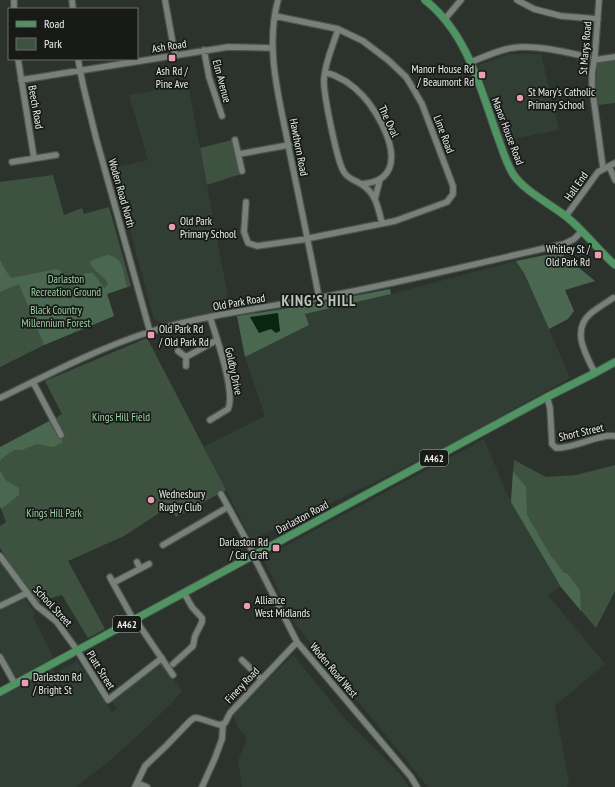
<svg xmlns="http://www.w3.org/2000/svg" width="615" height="787" viewBox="0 0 615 787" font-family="'PT Sans Narrow',sans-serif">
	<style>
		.built { fill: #313e33 }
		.green { fill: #3d5340 }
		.forest { fill: #4a684f }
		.water { fill: #092610 }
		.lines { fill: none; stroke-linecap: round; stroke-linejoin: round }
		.minor-casing { stroke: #4c524d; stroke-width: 8 }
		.major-casing { stroke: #4c524d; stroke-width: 9 }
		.minor { stroke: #788179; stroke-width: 5.5 }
		.major { stroke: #4d9662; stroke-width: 7 }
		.poi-dot { fill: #f09ab5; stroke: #171a17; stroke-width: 1.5 }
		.labels { text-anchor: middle; stroke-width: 3.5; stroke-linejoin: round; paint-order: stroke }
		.shield { fill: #171a17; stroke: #abafab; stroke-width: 1 }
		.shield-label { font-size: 10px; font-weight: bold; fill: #eaefeb }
		.street-label { font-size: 11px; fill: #eaefeb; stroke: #171a17 }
		.poi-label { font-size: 11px; fill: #eaefeb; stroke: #171a17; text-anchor: start }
		.park-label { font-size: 11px; fill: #9bd1a4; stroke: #171a17 }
		.district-label { font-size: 15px; font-weight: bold; letter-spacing: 1px; fill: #bbc4bc; stroke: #171a17 }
	</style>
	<rect width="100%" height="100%" fill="#2c332d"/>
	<path class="built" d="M510 54H541L559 130 504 141 478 66 479 65Z
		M188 84 230 308 163 324 154 319 113 168 148 160 129 95Z
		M516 261 525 275 540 308 570 378 467 435 386 477 252 540 203 447 265 416 245 357 309 325 305 314 391 294Z
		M484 439 507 494 561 587 548 595 605 664 555 706 569 783 567 787H428L295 624 263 558Z
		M0 560 31 608 36 613 33 617 54 659 16 678 0 650Z
		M293 655 346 720 401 775 409 787H242L238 761 247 738 238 728 233 714Z
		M77 661 112 712 117 709 111 700 161 662 182 691 174 701 133 740 102 767 76 787H0V697L53 669 55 673Z"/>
	<path class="green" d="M615 60V103L598 105 596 83 597 62Z
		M232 140 241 174 207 185 200 148Z
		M53 175 64 215 82 208 84 214 109 207 131 286 107 294 114 316 44 345 0 367V182Z
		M147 338 226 490 176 517 170 506 124 536 68 561 105 629 88 638 62 595 35 603 0 548V526L6 522 0 506V451L61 437 64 435 54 419 62 414 45 381Z
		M514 460 546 477 576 475 615 465V591L596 628 561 587 511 502Z"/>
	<path class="forest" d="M560 252 595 281 565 290 574 311 568 319 549 329 525 275 516 261Z
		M108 255C125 258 123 274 127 287L107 294 114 316 44 345 19 284 0 292V260L6 271 11 278 57 269 63 273 65 279 61 288 71 300C72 287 77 271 93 273L104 288 108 285C106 275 93 272 90 263L92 260Z
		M390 289 391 294 305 314 309 325 245 357 237 316 302 306Z
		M51 420 63 442 54 447 37 444 22 450H14L1 459 0 462V447Z
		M0 470 6 481 19 488V495L1 509 0 505Z
		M513 471 526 487 527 515 551 556 564 573H567L580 590 581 611 561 587 511 502Z"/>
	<path class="water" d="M278 313 280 331 276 333 271 329 259 333 250 317Z"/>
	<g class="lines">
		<g class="minor-casing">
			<path id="minor" d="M14 0V9
				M72 0 73 9
				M165 0 175 55
				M278 0C264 51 281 104 290 154 300 202 310 250 319 298
				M517 0 534 9 561 16 598 19
				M599 0 595 55 592 74V87L603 168
				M445 19 461 0
				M338 29C333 46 325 62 324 79 323 92 337 162 344 172 348 179 355 180 361 184 376 193 378 208 382 223
				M204 50 209 77 222 116
				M18 59 34 158
				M78 59 83 85 96 138 150 332
				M594 60 615 57
				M471 62C484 57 498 50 512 48 534 44 566 52 588 57
				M325 72C339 76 353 85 363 96 378 112 404 157 384 176 378 182 369 183 361 184
				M21 80 228 47 273 48
				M235 140 242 171
				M239 154 289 145
				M12 162 56 155
				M609 166 615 180
				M375 199 380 179
				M246 202 244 232 248 243 257 246 300 240 395 221 447 202 453 194V186L422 104 414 90 406 77 388 60 363 41 338 29 275 16
				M566 216 598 172 615 163
				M210 317C216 336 236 392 228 409L210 420
				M178 351 186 357V366
				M186 357 217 340
				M595 373C586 355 571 331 590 314 597 308 606 303 613 298
				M33 382 61 435
				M547 397 550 408 552 444 556 448C577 448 597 434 615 436
				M0 398C49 374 97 349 149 332 204 315 262 308 318 298 401 283 482 262 564 244L574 239 582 231
				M221 494 253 552 255 559 297 642 411 777 417 787
				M163 545 228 507
				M0 556 37 606 56 621 77 650 108 700 162 658
				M137 562 140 569
				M149 564 113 583 132 617 135 619 173 675
				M110 577 113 583
				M0 606 27 593
				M0 657 15 684
				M242 660 261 679
				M173 664 193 646 195 636 202 622V618L192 607 184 593
				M137 783 147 787
				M135 787 145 766 167 745 190 721 194 718H198L220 725 225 723 230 713 297 642
				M202 787 215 758 222 739 223 724"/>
		</g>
		<g class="major-casing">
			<path id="major" d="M425 0C467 33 480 87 497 135 502 148 506 163 513 174 525 192 551 204 568 218 585 232 598 250 615 265
				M0 692 547 397 595 373 615 362"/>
		</g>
		<use href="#minor" class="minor"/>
		<use href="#major" class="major"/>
	</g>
	<g class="poi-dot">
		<rect x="168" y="54" width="8" height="8" rx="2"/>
		<rect x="478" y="71" width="8" height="8" rx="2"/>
		<circle cx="520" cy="98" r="4"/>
		<circle cx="172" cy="227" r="4"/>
		<rect x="594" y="251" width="8" height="8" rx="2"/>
		<rect x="147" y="331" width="8" height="8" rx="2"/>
		<circle cx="151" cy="500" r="4"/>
		<rect x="272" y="544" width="8" height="8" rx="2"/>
		<circle cx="247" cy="606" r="4"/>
		<rect x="21" y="679" width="8" height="8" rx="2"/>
	</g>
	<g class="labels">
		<g class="shield">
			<rect x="420" y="450" width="28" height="16" rx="3"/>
			<rect x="113" y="616" width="28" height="16" rx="3"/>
		</g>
		<g class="shield-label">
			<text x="434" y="462">A462</text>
			<text x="127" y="628">A462</text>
		</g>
		<g class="street-label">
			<text transform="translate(169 46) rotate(-9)" y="4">Ash Road</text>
			<text transform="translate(585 48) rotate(-85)" y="4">St Marys Road</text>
			<text transform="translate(222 81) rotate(75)" y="4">Elm Avenue</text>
			<text transform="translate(36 107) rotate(80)" y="4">Beech Road</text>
			<text transform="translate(389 121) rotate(65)" y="4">The Oval</text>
			<text transform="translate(508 131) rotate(69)" y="4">Manor House Road</text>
			<text transform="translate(444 134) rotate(69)" y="4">Lime Road</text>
			<text transform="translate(299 147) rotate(79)" y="4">Hawthorn Road</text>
			<text transform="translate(576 186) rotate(-55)" y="4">Hall End</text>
			<text transform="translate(122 193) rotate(74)" y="4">Woden Road North</text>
			<text transform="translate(239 302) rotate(-10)" y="4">Old Park Road</text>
			<text transform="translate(234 371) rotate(78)" y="4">Goldby Drive</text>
			<text transform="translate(581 432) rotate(-13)" y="4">Short Street</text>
			<text transform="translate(302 517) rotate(-28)" y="4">Darlaston Road</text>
			<text transform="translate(53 606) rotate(47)" y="4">School Street</text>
			<text transform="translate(101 670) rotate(58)" y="4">Platt Street</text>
			<text transform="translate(334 670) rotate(50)" y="4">Woden Road West</text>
			<text transform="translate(242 685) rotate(-47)" y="4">Finery Road</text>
		</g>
		<g class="poi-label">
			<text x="474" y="73" text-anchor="end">Manor House Rd<tspan x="474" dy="13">/ Beaumont Rd</tspan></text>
			<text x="172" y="75" text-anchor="middle">Ash Rd /<tspan x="172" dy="13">Pine Ave</tspan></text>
			<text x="528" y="96">St Mary's Catholic<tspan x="528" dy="13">Primary School</tspan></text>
			<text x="180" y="225">Old Park<tspan x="180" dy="13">Primary School</tspan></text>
			<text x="590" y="253" text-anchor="end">Whitley St /<tspan x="590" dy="13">Old Park Rd</tspan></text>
			<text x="159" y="333">Old Park Rd<tspan x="159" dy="13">/ Old Park Rd</tspan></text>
			<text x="159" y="498">Wednesbury<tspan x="159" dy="13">Rugby Club</tspan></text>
			<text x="268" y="546" text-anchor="end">Darlaston Rd<tspan x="268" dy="13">/ Car Craft</tspan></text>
			<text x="255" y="604">Alliance<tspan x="255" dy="13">West Midlands</tspan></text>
			<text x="33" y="681">Darlaston Rd<tspan x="33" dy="13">/ Bright St</tspan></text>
		</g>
		<g class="park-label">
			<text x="66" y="283">Darlaston<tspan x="66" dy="13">Recreation Ground</tspan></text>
			<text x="56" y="314">Black Country<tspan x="56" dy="13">Millennium Forest</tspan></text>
			<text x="121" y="421">Kings Hill Field</text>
			<text x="54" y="517">Kings Hill Park</text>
		</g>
		<g class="district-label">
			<text x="319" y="306">KING’S HILL</text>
		</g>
	</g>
	<rect x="8" y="8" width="130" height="52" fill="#171a17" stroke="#6b6f6c"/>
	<rect x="16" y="21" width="20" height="6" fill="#4d9662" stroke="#6b6f6c"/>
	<text x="44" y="28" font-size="12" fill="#eaefeb">Road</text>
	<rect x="16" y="38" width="20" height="12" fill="#3d5340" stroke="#6b6f6c"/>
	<text x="44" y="48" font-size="12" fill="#eaefeb">Park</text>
</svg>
